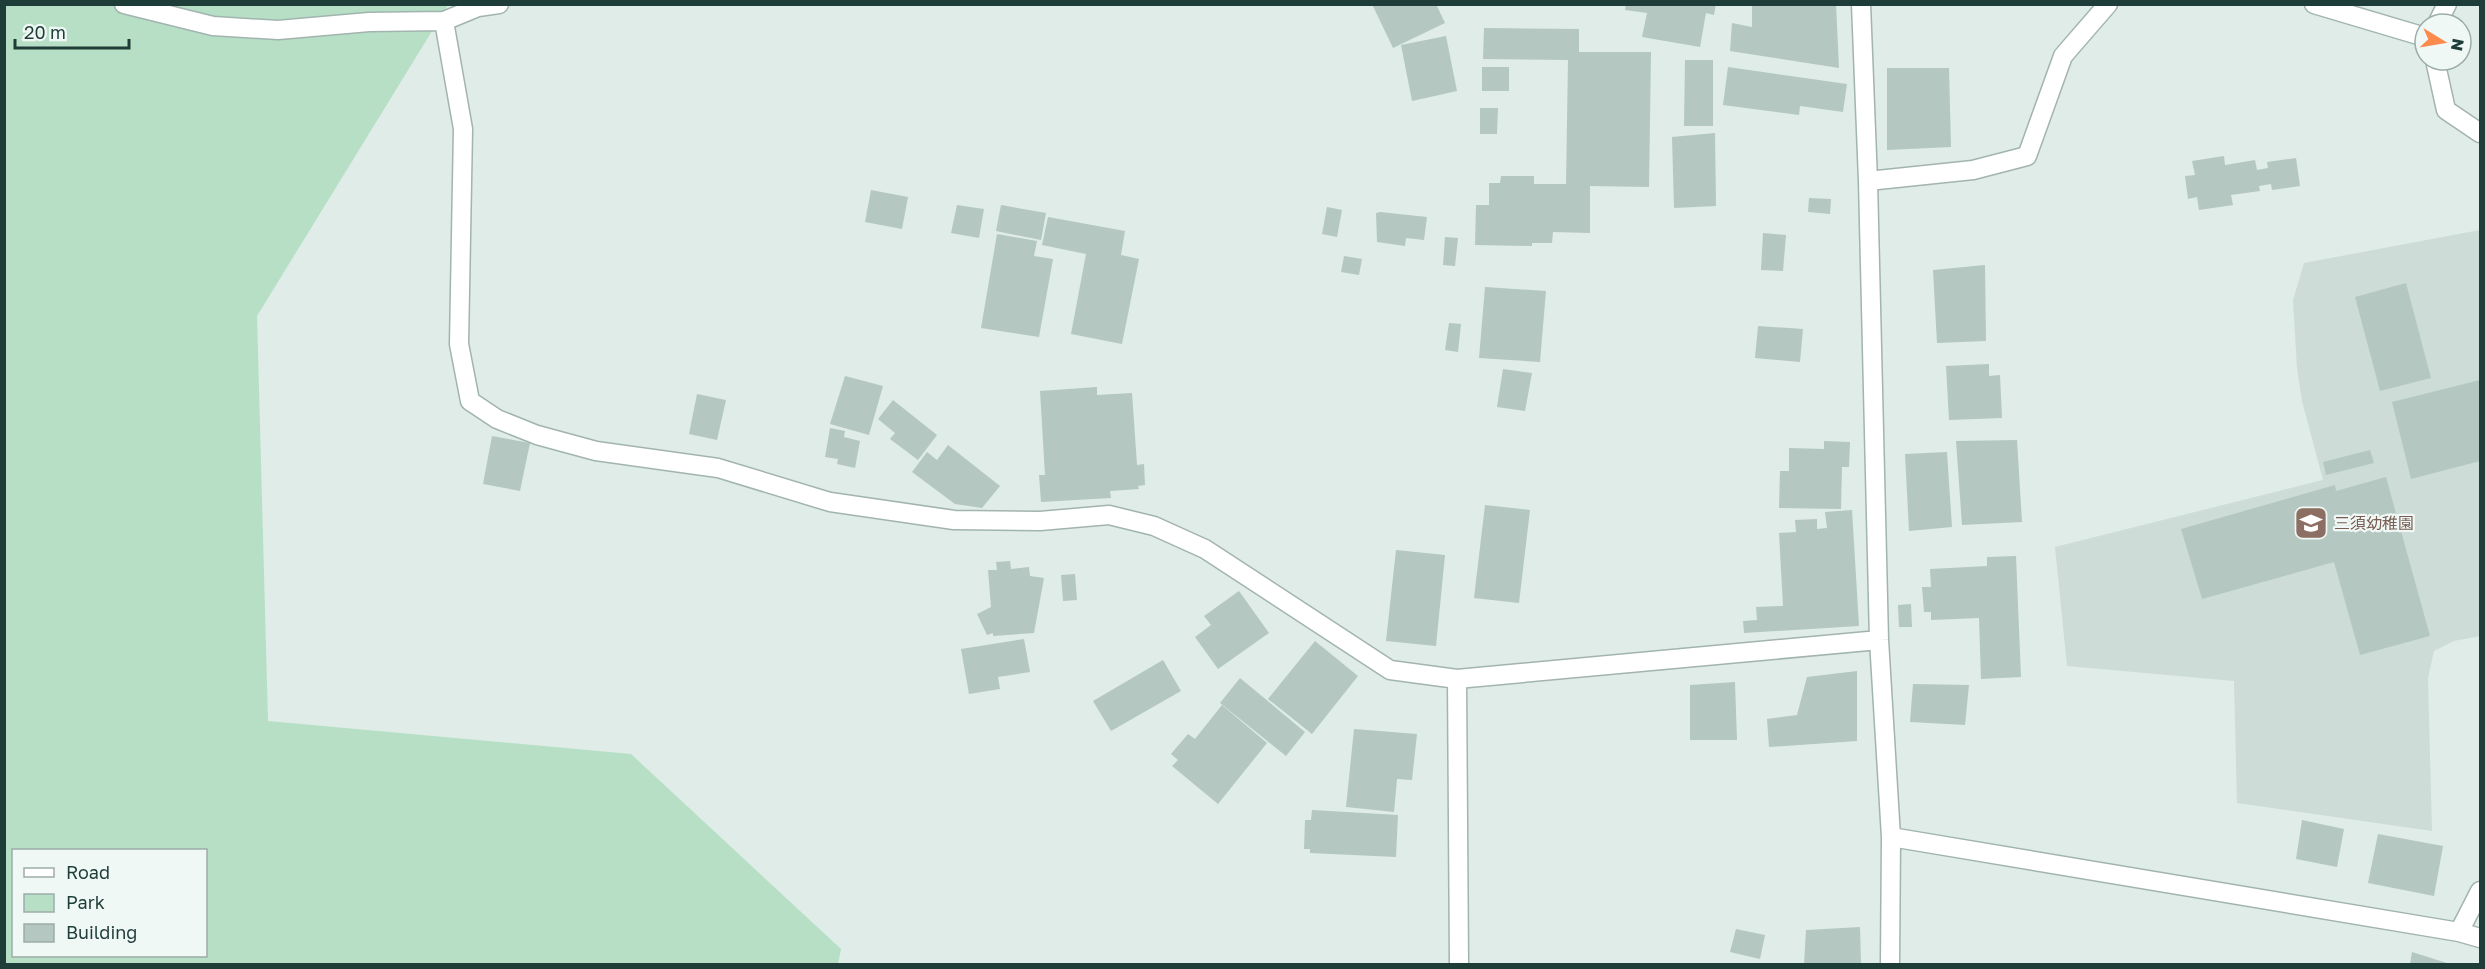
<svg xmlns="http://www.w3.org/2000/svg" width="2485" height="969" viewBox="0 0 2485 969" font-family="'Golos Text','Noto Sans JP',sans-serif">
	<style>
		.built { fill: #cddcd7 }
		.green { fill: #b6dfc5; fill-rule: evenodd }
		.building { fill: #b4c7c1 }
		.lines { fill: none; stroke-linecap: round; stroke-linejoin: round }
		.minor-casing { stroke: #a2b4af; stroke-width: 21 }
		.minor { stroke: #fff; stroke-width: 18 }
		.labels { text-anchor: middle; stroke-width: 4.5; stroke-linejoin: round; paint-order: stroke }
		.education-label { font-size: 16px; fill: #785e54; stroke: #f0f8f5; text-anchor: start }
	</style>
	<rect width="100%" height="100%" fill="#dfece7"/>
	<path class="built" d="M2480 230V636L2454 641 2434 651 2428 678 2432 831 2237 803 2234 681 2067 666 2055 547 2323 480 2302 401 2297 368 2293 300 2304 263Z"/>
	<path class="green" d="M5 5H448L257 316 268 721 631 754 841 949 838 964H5ZM14 850H206V956H14Z"/>
	<path class="building" d="M1372 4H1436L1445 23 1393 48Z
		M1626 4H1716L1714 15 1706 13 1700 47 1642 37 1647 13 1625 10Z
		M1752 4H1836L1839 68 1730 51 1732 23 1752 27Z
		M1484 28 1579 29V52H1651L1649 187 1590 186V233L1553 232 1552 243H1532V246L1475 245 1476 205H1489V183H1500L1501 176H1534V184H1566L1568 60 1483 59Z
		M1446 36 1457 91 1412 101 1401 45Z
		M1685 60H1713V126H1684Z
		M1482 67H1509V91H1482Z
		M1728 67 1847 84 1843 112 1800 106 1799 115 1723 105Z
		M1887 68H1949L1951 147 1887 150Z
		M1480 108H1498L1497 134H1480Z
		M1715 133 1716 206 1674 208 1672 137Z
		M2224 156 2225 165 2255 160 2257 170 2268 168 2267 162 2296 158 2300 186 2272 190 2271 184 2259 186 2260 191 2231 195 2233 205 2199 210 2197 197 2188 199 2185 176 2195 175 2192 161Z
		M871 190 908 197 902 229 865 222Z
		M1809 198 1831 199 1830 214 1808 212Z
		M957 205 984 209 979 238 951 233Z
		M1001 205 1046 213 1041 240 996 231Z
		M1327 207 1342 210 1337 237 1322 234Z
		M1380 212 1427 217 1424 240 1406 238 1405 246 1377 242 1376 213Z
		M1048 217 1125 231 1121 255 1139 259 1122 344 1071 334 1086 254 1042 245Z
		M1763 233 1786 235 1783 271 1761 270Z
		M997 234 1037 241 1034 256 1053 259 1039 337 981 328Z
		M1445 237 1458 238 1455 266 1443 265Z
		M1344 256 1362 259 1359 275 1341 272Z
		M1985 265 1986 341 1937 343 1933 270Z
		M2406 283 2431 378 2380 391 2355 297Z
		M1485 287 1546 291 1540 362 1479 358Z
		M1449 323 1461 324 1458 352 1445 350Z
		M1758 326 1803 329 1800 362 1755 358Z
		M1989 364V376L2000 375 2002 418 1949 420 1946 366Z
		M1503 369 1532 373 1525 411 1497 407Z
		M845 376 883 386 869 435 830 424Z
		M2480 380V461L2411 479 2392 402Z
		M1097 387V395L1132 393 1137 465 1144 464 1145 485 1138 486 1139 489 1110 491 1111 498 1041 502 1039 475H1045L1040 391Z
		M697 394 726 400 717 440 689 434Z
		M893 400 937 435 918 460 890 439 895 433 878 419Z
		M830 428 845 431 844 437 860 441 855 468 837 464 838 459 825 457Z
		M492 436 530 443 520 491 483 484Z
		M2017 440 2022 522 1962 525 1956 441Z
		M1824 441 1850 442 1849 467H1842L1841 509 1779 508 1780 471H1789V448L1824 449Z
		M948 445 1000 486 982 508 955 504 912 472 927 452 937 460Z
		M2370 450 2374 463 2326 475 2323 462Z
		M1947 452 1952 527 1909 531 1905 454Z
		M2386 477 2430 636 2360 655 2334 562 2202 599 2181 529 2335 485 2336 491Z
		M1485 505 1530 510 1519 603 1474 598Z
		M1852 510 1859 626 1744 633 1743 621 1757 620 1756 607 1783 606 1779 533 1796 532 1795 520 1817 519V529L1827 528 1825 512Z
		M1396 550 1445 555 1436 646 1386 641Z
		M2016 556 2021 677 1981 679 1979 618 1931 620V612H1924L1922 587H1931L1930 569 1987 566V557Z
		M1010 561 1011 569 1029 567 1030 576 1044 578 1034 633 993 636V633L987 635 977 614 991 607 988 570H997L996 562Z
		M1075 574 1077 600 1063 601 1061 575Z
		M1239 591 1269 633 1218 669 1195 637 1211 625 1204 616Z
		M1911 604 1912 627H1899L1898 605Z
		M1024 639 1030 672 998 677 1000 689 969 694 961 649Z
		M1315 641 1358 676 1312 734 1268 699Z
		M1163 660 1181 691 1111 731 1093 701Z
		M1857 671V741L1769 747 1767 719 1797 715 1807 677Z
		M1240 678 1305 732 1286 756 1220 703Z
		M1735 682 1737 740H1690V685Z
		M1913 684 1969 685 1965 725 1910 722Z
		M1222 705 1267 743 1218 804 1172 766 1178 760 1171 754 1188 734 1195 739Z
		M1354 729 1417 734 1412 780 1397 779 1394 812 1346 807Z
		M1312 810 1398 815 1396 857 1310 853V849H1304L1305 820H1311Z
		M2302 820 2344 829 2337 867 2296 859Z
		M2378 834 2443 846 2434 896 2368 883Z
		M1860 927 1861 964H1804L1806 930Z
		M1736 929 1765 935 1760 959 1730 952Z
		M2412 952 2450 964H2410Z"/>
	<g class="lines">
		<g class="minor-casing">
			<path id="minor" d="M124 4 213 26 278 30 369 22 444 21 478 7 499 4
				M1861 4 1868 181 1879 640 1891 837 1890 964
				M2314 4 2425 37
				M444 21 463 129 459 344 470 401 497 419 537 435 596 451 718 468 830 502 954 520 1040 521 1109 515 1154 526 1205 549 1390 670 1457 679 1879 640
				M2437 24 2447 4
				M2435 60 2446 110 2480 133
				M1868 181 1973 170 2027 156 2063 56 2108 4
				M1457 679 1459 964
				M1891 837 2459 932 2480 938
				M2459 932 2480 891"/>
		</g>
		<use href="#minor" class="minor"/>
	</g>
	<defs>
		<g id="school-square" transform="scale(1.725)"><rect x="-9" y="-9" width="18" height="18" rx="4" fill="#8d6e63" stroke="#f0f8f5"/><path d="M0-5L7-2L0 1L-7-2ZM-4 1L0 2.5L4 1V4Q0 6-4 4Z" fill="#fff"/></g>
	</defs>
	<g fill-rule="evenodd">
		<use href="#school-square" x="2311" y="523"/>
	</g>
	<g class="labels">
		<g class="education-label">
			<text x="2334" y="529">三須幼稚園</text>
		</g>
	</g>
	<rect width="2485" height="969" fill="none" stroke="#1f3d38" stroke-width="12"/>
	<rect x="12" y="849" width="195" height="108" fill="#f0f8f5" stroke="#9cada9" stroke-width="1.5"/>
	<rect x="24" y="868" width="30" height="9" fill="#ffffff" stroke="#9cada9" stroke-width="1.5"/>
	<text x="66" y="879" font-size="18" fill="#1f3d38">Road</text>
	<rect x="24" y="894" width="30" height="18" fill="#b6dfc5" stroke="#9cada9" stroke-width="1.5"/>
	<text x="66" y="909" font-size="18" fill="#1f3d38">Park</text>
	<rect x="24" y="924" width="30" height="18" fill="#b4c7c1" stroke="#9cada9" stroke-width="1.5"/>
	<text x="66" y="939" font-size="18" fill="#1f3d38">Building</text>
	<g transform="translate(2443 42) rotate(101)"><circle r="28" fill="#f0f8f5" stroke="#9cada9" stroke-width="1.5"/>
	<path d="M0-4.5L10 22L0 15L-10 22Z" fill="#fc8a4d"/>
	<text y="-9" font-size="16" font-weight="bold" text-anchor="middle" fill="#1f3d38">N</text>
	</g>
	<path d="M15 39v9h114v-9" fill="none" stroke="#1f3d38" stroke-width="3"/>
	<text x="24" y="39" font-size="18" fill="#1f3d38" stroke="#f0f8f5" stroke-width="4.5" paint-order="stroke">20 m</text>
</svg>
